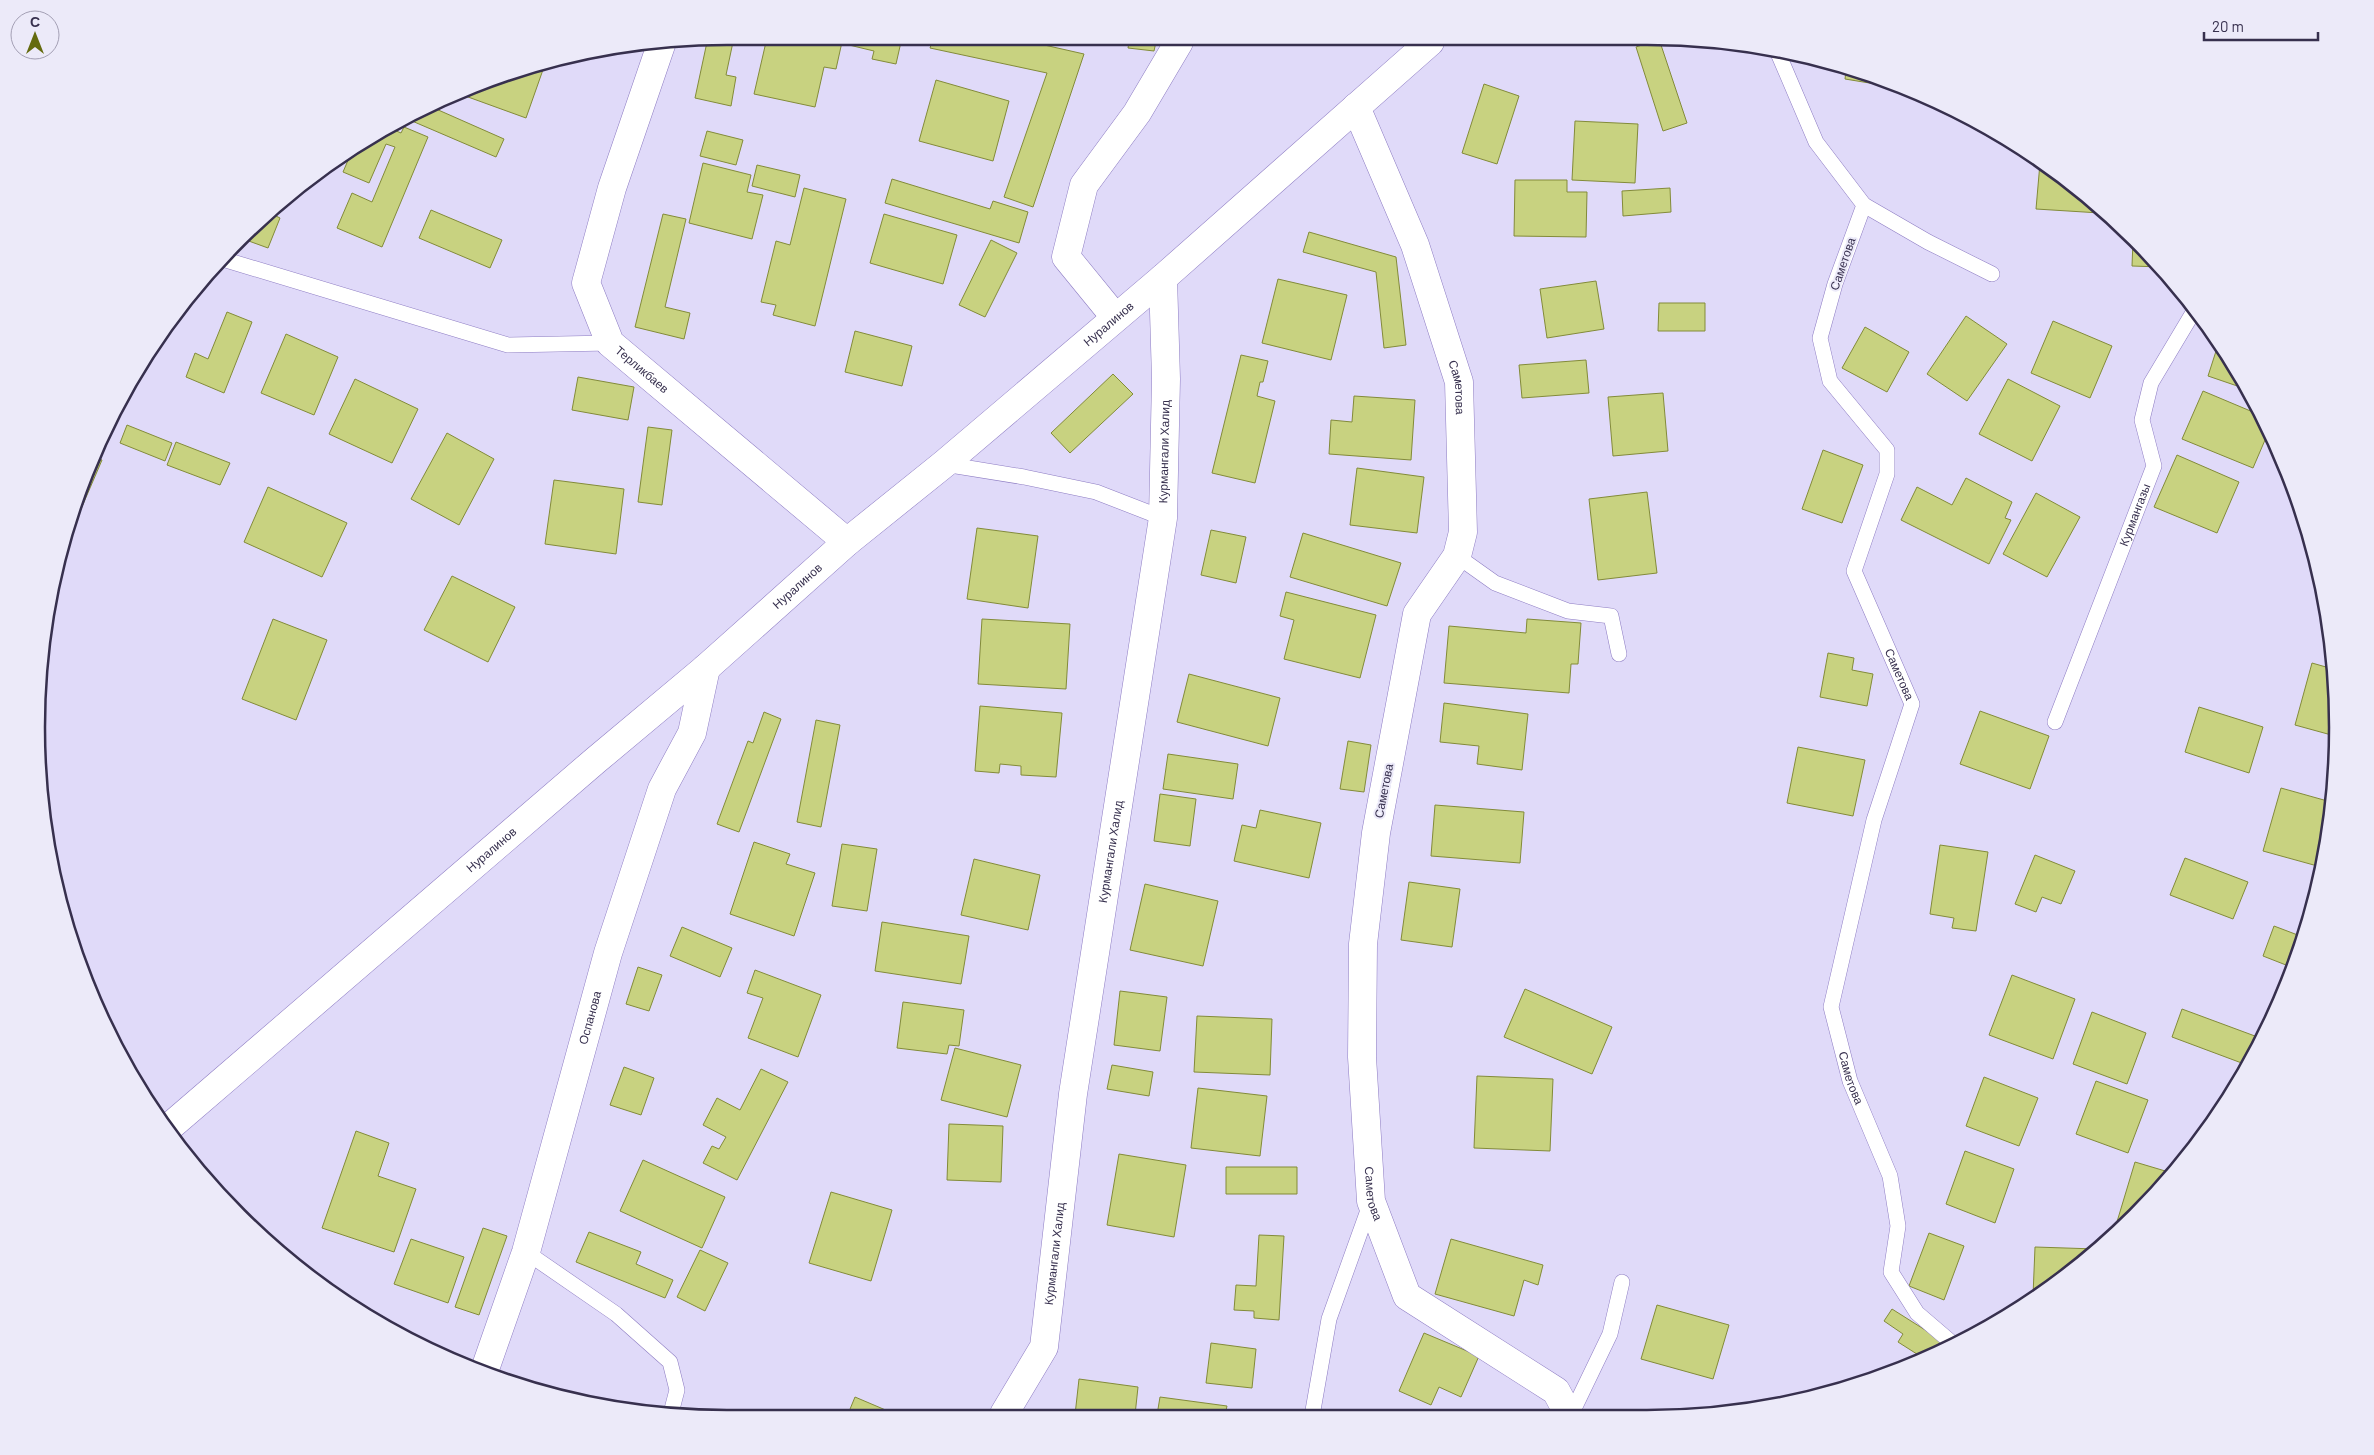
<svg xmlns="http://www.w3.org/2000/svg" width="2374" height="1455" viewBox="0 0 2374 1455" font-family="Barlow,sans-serif">
	<style>
		.building { fill: #c8d280; stroke: #838b39 }
		.lines { fill: none; stroke-linecap: round; stroke-linejoin: round }
		.lane-casing { stroke: #8d7cc3; stroke-width: 16 }
		.street-casing { stroke: #8d7cc3; stroke-width: 29 }
		.secondary-casing { stroke: #8d7cc3; stroke-width: 29 }
		.lane { stroke: #fff; stroke-width: 15 }
		.street { stroke: #fff; stroke-width: 28 }
		.secondary { stroke: #fff; stroke-width: 28 }
		.labels { text-anchor: middle; stroke-width: 4; stroke-linejoin: round; paint-order: stroke }
		.street-label { font-size: 12px; fill: #37304e; stroke: #eceaf9 }
		.rim { fill: none; stroke: #37304e; stroke-width: 2.5 }
	</style>
	<rect width="100%" height="100%" fill="#e0daf9"/>
	<path class="building" d="M707 42H733L726 75 736 77 731 106 695 98Z
		M766 42H842L836 69 824 67 815 107 754 94Z
		M850 42H901L896 64 872 59 874 51 849 45Z
		M932 42H1031L1084 54 1033 207 1004 197 1047 73 930 48Z
		M1129 42H1156L1154 51 1128 48Z
		M1651 42H1660L1687 123 1663 131 1636 47Z
		M545 64 526 118 457 93 506 73Z
		M1846 71 1911 89 1912 90 1845 79Z
		M936 80 1009 101 993 161 919 141Z
		M1484 84 1519 96 1497 164 1462 153Z
		M427 105 504 139 496 157 405 118Z
		M1575 121 1638 124 1635 183 1572 180Z
		M394 125 392 129 401 133 404 127 428 137 382 247 337 228 352 193 372 202 395 147 386 144 369 183 343 172 352 151Z
		M707 131 743 140 736 165 700 156Z
		M703 163 751 175 747 192 763 195 752 239 689 223Z
		M2040 163 2067 179 2100 210V213L2036 209Z
		M757 165 800 175 795 197 752 186Z
		M892 179 990 209 993 201 1028 212 1019 243 885 203Z
		M1515 180H1567V192H1587L1586 237 1514 236Z
		M804 188 846 199 815 326 773 315 776 305 761 302 776 241 790 245Z
		M1670 188 1671 212 1623 216 1622 191Z
		M431 210 502 240 490 268 419 238Z
		M272 214 280 218 268 248 246 240Z
		M663 214 686 219 665 307 690 313 684 339 635 327Z
		M884 214 957 235 943 284 870 263Z
		M1309 232 1396 257 1406 345 1384 348 1376 272 1303 252Z
		M991 240 1017 253 985 317 959 305Z
		M2133 241 2161 267 2132 266Z
		M1278 279 1347 295 1331 360 1262 343Z
		M1596 281 1604 329 1547 338 1540 289Z
		M1659 303H1705V331H1658Z
		M227 312 252 322 224 393 186 377 195 353 208 359Z
		M1966 316 2007 344 1967 401 1927 374Z
		M2053 321 2112 346 2090 398 2031 373Z
		M1865 327 1909 352 1887 392 1842 368Z
		M855 331 912 346 902 386 845 372Z
		M286 334 338 357 314 415 261 393Z
		M2218 345 2245 382 2249 390 2208 376Z
		M1241 355 1268 361 1263 382H1260L1257 396 1275 401 1255 483 1212 473Z
		M1586 360 1589 393 1522 398 1519 365Z
		M1113 374 1133 394 1070 453 1051 433Z
		M578 377 634 387 628 420 572 410Z
		M355 379 418 409 392 463 329 434Z
		M2008 379 2060 406 2032 461 1979 434Z
		M2203 391 2260 415 2268 433 2253 468 2182 439Z
		M1663 393 1668 451 1613 456 1608 397Z
		M1354 396 1415 400 1411 460 1329 454 1331 420 1352 422Z
		M127 425 172 443 165 461 120 443Z
		M648 427 672 430 662 505 638 502Z
		M447 433 494 459 459 525 411 499Z
		M176 442 230 463 220 485 167 465Z
		M1823 450 1863 465 1842 523 1802 509Z
		M2177 455 2239 482 2217 533 2154 507Z
		M93 456 102 460 78 516 71 513Z
		M1357 468 1424 477 1417 533 1350 525Z
		M1966 478 2012 502 2005 518 2011 520 1989 564 1901 520 1917 487 1952 505Z
		M554 480 624 489 616 554 545 544Z
		M268 487 347 523 322 577 244 542Z
		M1647 492 1657 573 1598 580 1589 499Z
		M2036 493 2080 517 2047 577 2003 554Z
		M977 528 1038 536 1028 608 967 599Z
		M1211 530 1246 537 1236 583 1201 575Z
		M1303 533 1401 563 1387 606 1290 577Z
		M452 576 515 607 488 662 424 630Z
		M1286 592 1376 615 1360 678 1284 659 1294 620 1280 616Z
		M273 619 327 640 296 720 242 699Z
		M982 619 1070 624 1066 689 978 684Z
		M1527 619 1581 623 1578 664H1571L1569 693 1444 683 1449 626 1526 633Z
		M1828 653 1854 658 1852 670 1873 674 1867 706 1820 697Z
		M2312 663 2333 669 2335 736 2295 725Z
		M1189 674 1280 698 1268 746 1177 722Z
		M1444 703 1528 714 1522 770 1477 764 1479 746 1440 742Z
		M980 706 1062 713 1056 777 1021 775V766L1000 764 999 773 975 771Z
		M2199 707 2263 727 2249 773 2185 752Z
		M1980 711 2049 736 2030 789 1960 764Z
		M764 712 781 719 739 832 717 824 748 741 753 743Z
		M816 720 840 725 821 827 797 822Z
		M1348 741 1371 745 1364 792 1340 789Z
		M1798 747 1865 760 1853 816 1787 803Z
		M1168 754 1238 764 1233 799 1163 789Z
		M2281 788 2331 802 2321 867 2263 851Z
		M1160 794 1196 799 1190 846 1154 841Z
		M1435 805 1524 812 1520 863 1431 856Z
		M1260 810 1321 823 1309 878 1234 861 1242 825 1256 828Z
		M754 842 790 854 786 864 815 873 794 936 730 914Z
		M842 844 877 849 867 911 832 906Z
		M1940 845 1988 852 1976 931 1952 928 1954 918 1930 914Z
		M2035 855 2075 871 2061 904 2042 897 2036 912 2015 904Z
		M2185 858 2248 882 2233 919 2170 895Z
		M974 859 1040 875 1028 930 961 915Z
		M1409 882 1460 889 1452 947 1401 940Z
		M1145 884 1218 901 1203 966 1130 950Z
		M882 922 969 936 961 984 875 971Z
		M2274 926 2303 937 2291 967 2263 956Z
		M682 927 732 948 720 977 670 956Z
		M638 967 662 975 649 1011 626 1004Z
		M755 970 821 995 798 1057 748 1038 763 998 747 993Z
		M2012 975 2075 999 2053 1059 1989 1035Z
		M1525 989 1612 1027 1592 1074 1504 1037Z
		M1120 991 1167 997 1160 1051 1114 1045Z
		M903 1002 964 1010 959 1046 949 1045 947 1054 897 1048Z
		M2182 1009 2263 1039 2247 1065 2172 1037Z
		M2092 1012 2146 1033 2127 1084 2073 1064Z
		M1197 1016 1272 1019 1270 1075 1194 1072Z
		M955 1048 1021 1065 1007 1117 941 1100Z
		M1112 1065 1153 1072 1149 1096 1107 1089Z
		M624 1067 654 1078 641 1115 610 1105Z
		M761 1069 788 1082 737 1180 703 1163 712 1146 719 1149 726 1137 703 1125 717 1098 740 1110Z
		M1477 1076 1553 1079 1550 1151 1474 1148Z
		M1984 1077 2038 1098 2019 1146 1966 1126Z
		M2096 1081 2148 1100 2128 1153 2076 1134Z
		M1198 1088 1267 1096 1260 1156 1191 1148Z
		M949 1124 1003 1126 1001 1182 947 1180Z
		M356 1131 389 1143 378 1176 416 1189 394 1252 322 1228Z
		M1965 1151 2014 1169 1995 1223 1946 1204Z
		M1119 1154 1186 1165 1174 1237 1107 1225Z
		M643 1160 725 1197 702 1248 620 1211Z
		M2135 1162 2172 1173 2113 1235Z
		M1226 1167H1297V1194H1226Z
		M831 1192 892 1210 871 1281 809 1263Z
		M483 1228 507 1236 479 1315 455 1307Z
		M589 1232 641 1252 636 1264 673 1280 665 1298 576 1262Z
		M1929 1233 1964 1246 1944 1300 1909 1286Z
		M1259 1235 1284 1236 1279 1320 1254 1318V1311L1234 1310 1236 1285 1256 1286Z
		M411 1239 464 1257 448 1303 394 1284Z
		M1451 1239 1543 1265 1538 1285 1524 1280 1514 1316 1435 1294Z
		M2035 1247 2096 1249V1252L2033 1296Z
		M700 1250 728 1263 705 1311 677 1297Z
		M1657 1305 1729 1325 1713 1379 1641 1359Z
		M1892 1309 1941 1340 1935 1350 1920 1356 1898 1342 1903 1334 1884 1321Z
		M1424 1333 1479 1356 1461 1397 1439 1387 1431 1405 1399 1391Z
		M1211 1343 1256 1349 1252 1388 1206 1383Z
		M456 1355 475 1363 473 1369 453 1361Z
		M1079 1379 1138 1387 1135 1415H1075Z
		M855 1397 895 1414H848Z
		M1160 1397 1227 1406 1225 1415H1157Z"/>
	<g class="lines">
		<g class="lane-casing">
			<g id="lane">
				<path id="s1" d="M1778 53 1816 142 1864 205 1835 284 1820 338 1830 381 1887 450V474L1854 571 1912 704 1874 820 1831 1007 1850 1081 1890 1176 1898 1226 1891 1272 1917 1313 1952 1343"/>
				<path d="M1864 205 1928 242 1992 274"/>
				<path d="M226 260 508 345 610 343"/>
				<path d="M944 464 1024 477 1096 492 1163 518"/>
				<path d="M1457 556 1495 583 1568 611 1611 616 1619 654"/>
				<path id="s2" d="M2055 722 2154 466 2142 420 2151 383 2194 311"/>
				<path d="M526 1252 616 1314 670 1362 677 1390 671 1413"/>
				<path d="M1312 1416 1329 1319 1371 1202"/>
				<path d="M1570 1417 1610 1334 1622 1282"/>
			</g>
		</g>
		<g class="street-casing">
			<g id="street">
				<path id="s3" d="M662 42 612 188 586 283 610 343 847 542"/>
				<path id="s4" d="M1356 107 1415 245 1459 382 1463 532 1457 556 1417 614 1376 833 1363 944 1362 1057 1371 1201 1407 1296 1556 1391 1570 1417"/>
				<path d="M1115 317 1066 257 1084 185 1137 113 1179 42"/>
				<path id="s5" d="M484 1372 526 1252 608 953 662 789 692 733 706 668"/>
				<path id="s6" d="M1004 1414 1044 1347 1073 1094 1163 518 1166 379 1163 278"/>
			</g>
		</g>
		<g class="secondary-casing">
			<g id="secondary">
				<path id="s7" d="M167 1129 596 760 706 668 847 542 944 464 1163 278 1430 42"/>
			</g>
		</g>
		<use href="#lane" class="lane"/>
		<use href="#street" class="street"/>
		<use href="#secondary" class="secondary"/>
	</g>
	<g class="labels">
		<g class="street-label">
			<text transform="translate(1843 264) rotate(-71)" y="4">Саметова</text>
			<text dy="4" stroke="none"><textPath href="#s7" startOffset="1239">Нуралинов</textPath></text>
			<text dy="4" stroke="none"><textPath href="#s3" startOffset="359">Терликбаев</textPath></text>
			<text dy="4" stroke="none"><textPath href="#s4" startOffset="299">Саметова</textPath></text>
			<text dy="4" stroke="none"><textPath href="#s6" startOffset="982">Курмангали Халид</textPath></text>
			<text dy="4" stroke="none"><textPath href="#s2" startOffset="222">Курмангазы</textPath></text>
			<text dy="4" stroke="none"><textPath href="#s7" startOffset="832">Нуралинов</textPath></text>
			<text dy="4" stroke="none"><textPath href="#s1" startOffset="689">Саметова</textPath></text>
			<text transform="translate(1384 791) rotate(-79)" y="4">Саметова</text>
			<text dy="4" stroke="none"><textPath href="#s7" startOffset="428">Нуралинов</textPath></text>
			<text dy="4" stroke="none"><textPath href="#s6" startOffset="578">Курмангали Халид</textPath></text>
			<text dy="4" stroke="none"><textPath href="#s5" startOffset="370">Оспанова</textPath></text>
			<text dy="4" stroke="none"><textPath href="#s1" startOffset="1109">Саметова</textPath></text>
			<text dy="4" stroke="none"><textPath href="#s4" startOffset="1124">Саметова</textPath></text>
			<text dy="4" stroke="none"><textPath href="#s6" startOffset="172">Курмангали Халид</textPath></text>
		</g>
	</g>
	<path d="M0 0H2374V1455H0ZM727 45H1647A682 682 0 0 1 2329 727V728A682 682 0 0 1 1647 1410H727A682 682 0 0 1 45 728V727A682 682 0 0 1 727 45Z" fill="#eceaf9" fill-rule="evenodd"/>
	<path class="rim" d="M727 45H1647A682 682 0 0 1 2329 727V728A682 682 0 0 1 1647 1410H727A682 682 0 0 1 45 728V727A682 682 0 0 1 727 45Z"/>
	<g transform="translate(35 35)"><circle r="24" fill="#eceaf9" stroke="#a4a0b5"/>
	<path d="M0-4L9 19L0 12L-9 19Z" fill="#646b0f"/>
	<text y="-8" font-size="14" font-weight="bold" text-anchor="middle" fill="#37304e">С</text>
	</g>
	<path d="M2204 32v8h114v-8" fill="none" stroke="#37304e" stroke-width="2.5"/>
	<text x="2212" y="32" font-size="15" fill="#37304e" stroke="#eceaf9" stroke-width="4" paint-order="stroke">20 m</text>
</svg>
